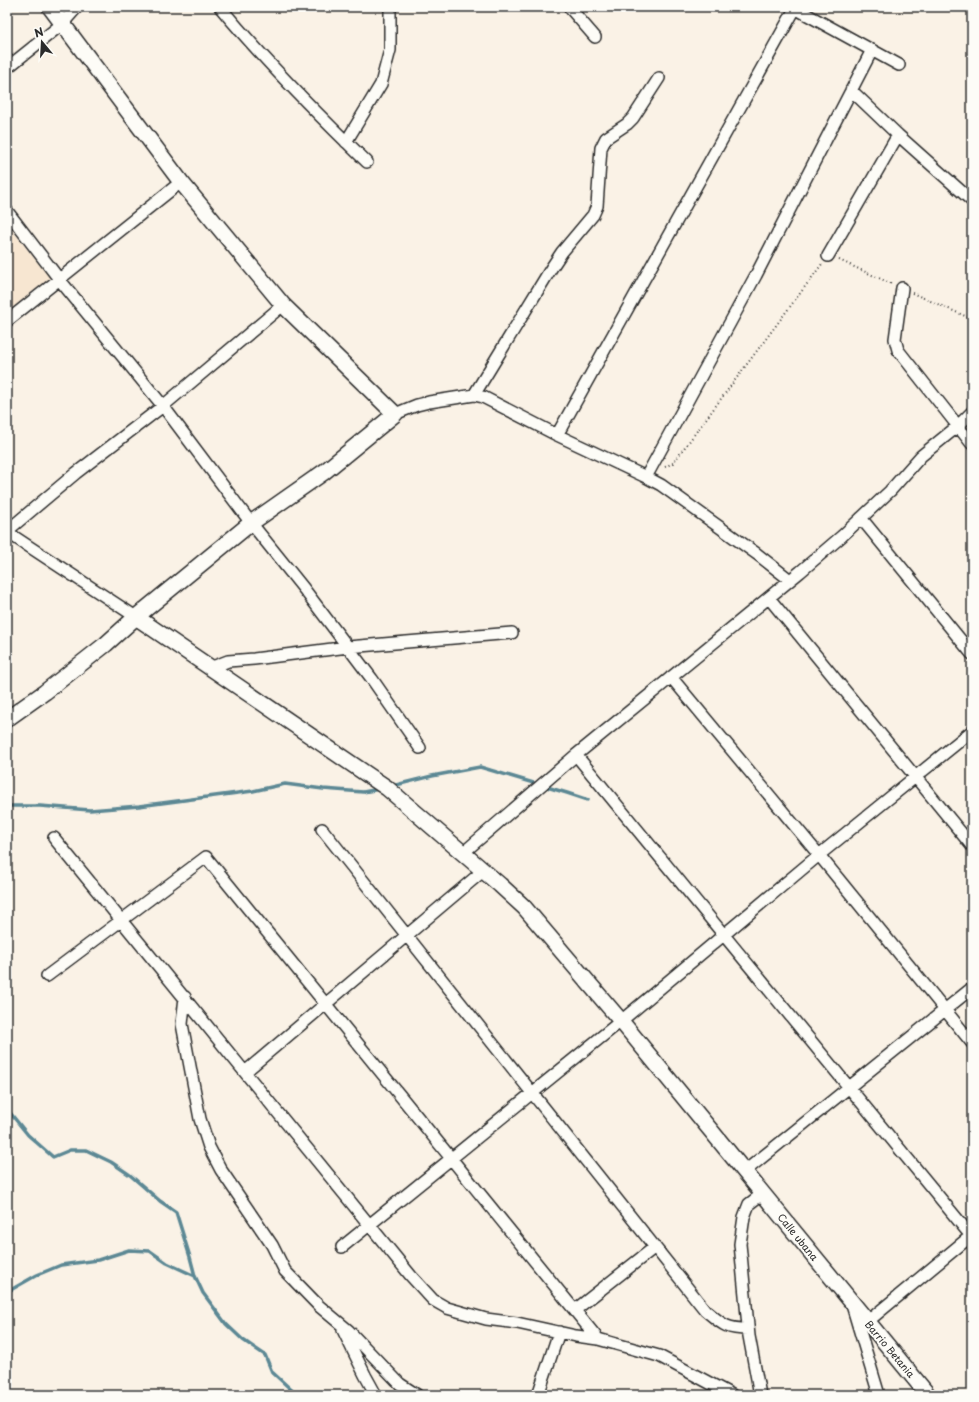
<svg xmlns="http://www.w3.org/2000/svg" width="979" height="1402" viewBox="0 0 979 1402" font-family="'Playpen Sans',sans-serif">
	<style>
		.built { fill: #f7e6d1 }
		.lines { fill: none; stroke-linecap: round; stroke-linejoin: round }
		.stream { stroke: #5b8894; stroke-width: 3.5 }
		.street-casing { stroke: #2b2b2b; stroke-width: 14 }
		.secondary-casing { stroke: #2b2b2b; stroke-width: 18 }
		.path { stroke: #2b2b2b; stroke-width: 2; stroke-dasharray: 1 3; stroke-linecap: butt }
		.street { stroke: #fdfcf7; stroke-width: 11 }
		.secondary { stroke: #fdfcf7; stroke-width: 15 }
		.labels { text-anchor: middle; stroke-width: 3.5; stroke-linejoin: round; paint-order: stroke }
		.street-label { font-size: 10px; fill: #2b2b2b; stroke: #fdfcf7 }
	</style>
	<rect width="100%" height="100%" fill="#faf2e6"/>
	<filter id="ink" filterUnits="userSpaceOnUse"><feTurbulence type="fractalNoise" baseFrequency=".025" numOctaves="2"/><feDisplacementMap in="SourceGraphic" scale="8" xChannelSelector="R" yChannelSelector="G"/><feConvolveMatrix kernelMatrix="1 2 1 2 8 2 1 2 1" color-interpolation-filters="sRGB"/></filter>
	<g filter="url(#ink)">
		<path class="built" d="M7 224 50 278 7 312Z"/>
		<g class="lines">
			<path class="stream" d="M392 786 432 776 480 767 567 793 588 800
				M7 806H40L90 810 139 806 253 791 285 784 323 789 363 792 380 789
				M7 1109 28 1135 53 1157 70 1150H86L111 1162 130 1175 160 1201 176 1212 190 1257 195 1276 203 1293 226 1324 243 1340 265 1355 272 1372 297 1395
				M7 1292 37 1275 61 1265 98 1260 129 1250 150 1251 167 1263 195 1276"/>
			<g class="street-casing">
				<path id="street" d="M220 7C266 62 315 112 367 162
					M569 7 595 37
					M793 7 899 65
					M7 68 62 24 77 7
					M851 90 898 135 972 201
					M346 142 381 84 390 50V7
					M7 211 59 279 163 406 251 523 304 589 372 679 420 748
					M828 256 898 135
					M902 288 895 339 898 350 972 444
					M7 321 181 182
					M474 395 552 267 562 252 593 215 597 206 601 148 606 138 627 124 633 118 659 78
					M395 414 417 405 429 402 474 395 483 397 557 435 646 477
					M557 435 796 7
					M861 518 972 654
					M7 531 76 473 163 406 283 305
					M7 532 136 617
					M790 580 757 554 661 485 646 477 756 275 872 50
					M769 598 972 846
					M210 668 228 661 254 659 348 647 512 633
					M671 677 819 855 972 1043
					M576 755 972 1237
					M322 829 705 1310C722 1324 725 1329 748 1329
					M54 838 411 1276 433 1300 447 1308 486 1319 517 1323 576 1336 598 1339 659 1356 732 1395
					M463 853 576 755 800 572 842 536 890 491 921 456 958 426 972 412
					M47 976 206 857 598 1339
					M185 997 182 1024 200 1119 209 1147 221 1170 272 1245 285 1271 319 1306 349 1331 400 1384 417 1395
					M245 1072 483 871
					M744 1172 972 988
					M342 1247 621 1021 819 855 972 731
					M852 1305 879 1395
					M575 1310 655 1247
					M867 1322 972 1235
					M343 1330 365 1375 376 1395
					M538 1395 559 1332
					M760 1395 749 1336 740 1244 744 1217 749 1204 762 1194"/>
			</g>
			<g class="secondary-casing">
				<path id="secondary" d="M136 617 387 788 500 885 524 907 621 1021 928 1395
					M7 719 45 692 106 644 136 617 251 523 324 472 395 414 283 305 181 182 50 7"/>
			</g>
			<path class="path" d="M839 260 892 284
				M912 293 972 319
				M665 467 673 463 822 264"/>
			<use href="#street" class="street"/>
			<use href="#secondary" class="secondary"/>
		</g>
	</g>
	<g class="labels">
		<g class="street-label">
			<text transform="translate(798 1237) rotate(51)" y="4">Calle ubana</text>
			<text transform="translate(890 1349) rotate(50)" y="4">Barrio Betania</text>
		</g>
	</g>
	<rect width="979" height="1402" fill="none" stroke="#fdfcf7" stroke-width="24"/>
	<rect x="12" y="12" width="955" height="1378" fill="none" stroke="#2b2b2b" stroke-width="1.5" filter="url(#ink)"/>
	<g transform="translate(42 42) rotate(342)" stroke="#fdfcf7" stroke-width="3" paint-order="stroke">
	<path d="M0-3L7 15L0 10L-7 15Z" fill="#2b2b2b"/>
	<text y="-6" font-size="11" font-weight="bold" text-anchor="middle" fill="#2b2b2b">N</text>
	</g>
</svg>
